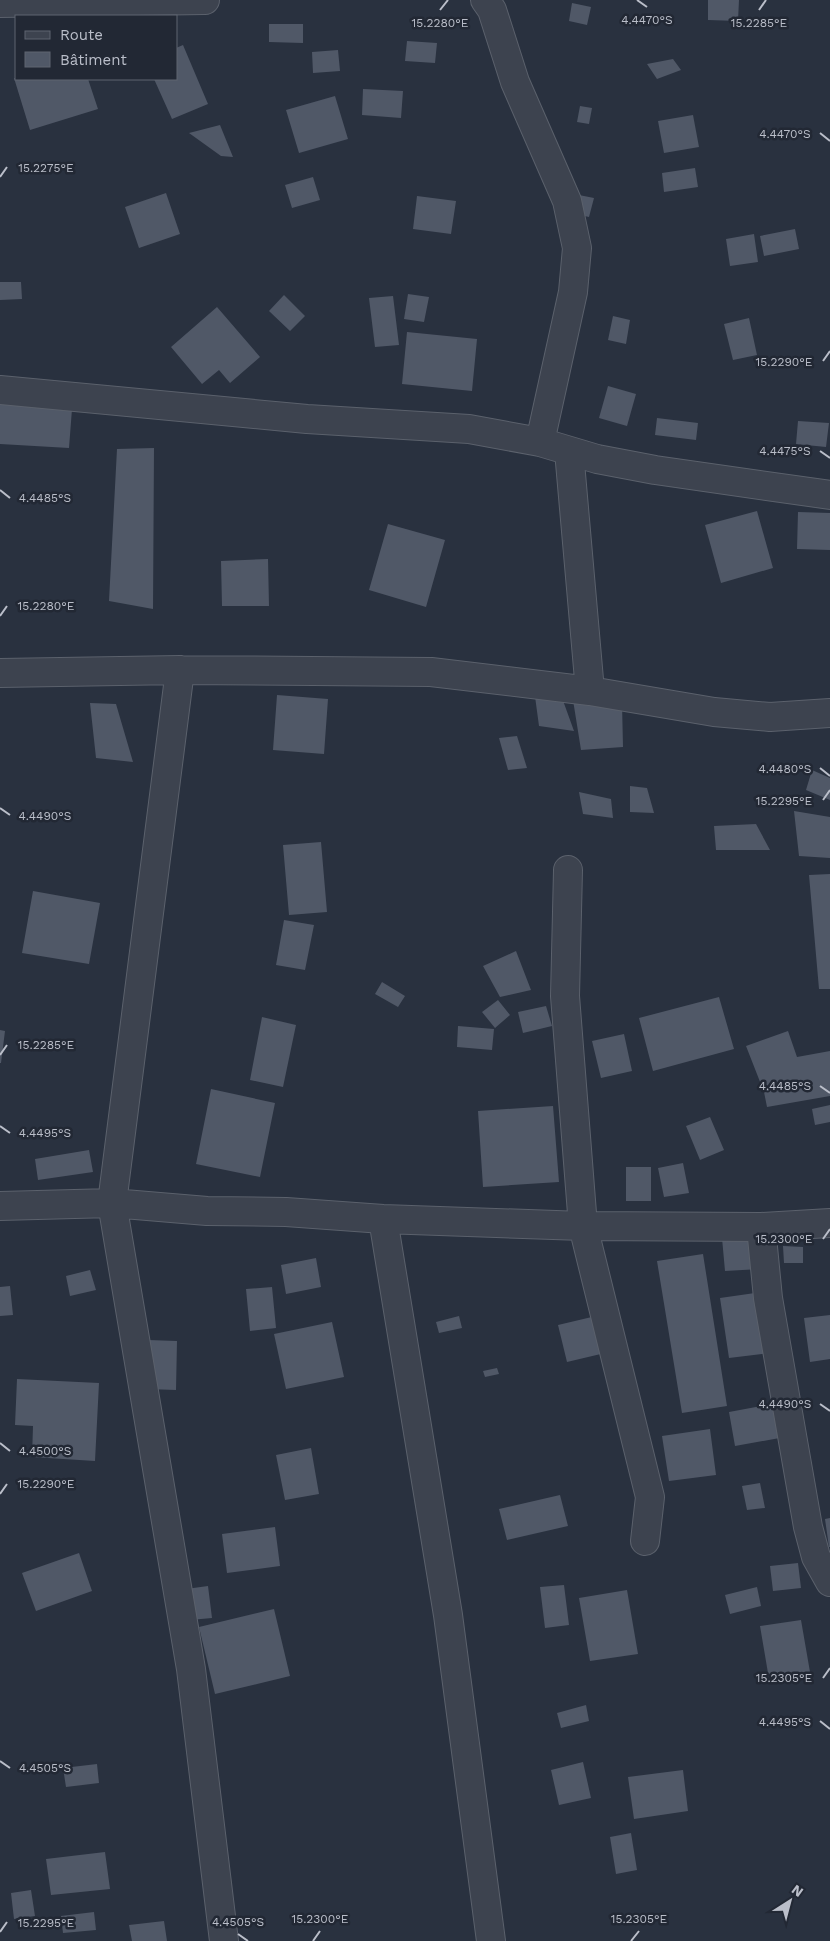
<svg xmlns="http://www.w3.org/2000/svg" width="830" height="1941" viewBox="0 0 830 1941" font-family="'Work Sans',sans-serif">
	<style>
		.building { fill: #505867 }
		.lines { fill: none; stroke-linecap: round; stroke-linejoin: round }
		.street-casing { stroke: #5b616c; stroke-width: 30 }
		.street { stroke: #3d434f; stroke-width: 28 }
		.ticks { fill: none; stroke: #babec9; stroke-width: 2 }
		.ticks-label { font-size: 12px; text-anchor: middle; fill: #babec9; stroke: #222834; stroke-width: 5; stroke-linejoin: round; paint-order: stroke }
	</style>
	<rect width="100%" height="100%" fill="#29313f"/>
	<path class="building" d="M708 0H739L738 21 708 20Z
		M572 3 591 7 587 25 569 21Z
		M269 24H303V43L269 42Z
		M407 41 437 43 435 63 405 61Z
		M183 45 208 104 172 119 154 79H176V48Z
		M338 50 340 71 313 73 312 52Z
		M673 59 681 70 657 79 647 64Z
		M14 78 88 79 98 109 30 130Z
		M363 89 403 91 401 118 362 115Z
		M335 96 348 139 299 153 286 110Z
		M580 106 592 108 589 124 577 122Z
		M693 115 699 147 664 153 658 121Z
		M220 125 233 157 221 156 189 133Z
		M695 168 698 187 664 192 662 173Z
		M313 177 320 200 292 208 285 185Z
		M166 193 180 234 139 248 125 207Z
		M579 195 594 198 589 217 575 214Z
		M417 196 456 201 451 234 413 229Z
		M795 229 799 249 764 256 760 236Z
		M754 234 758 262 730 266 726 239Z
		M0 282H21L22 299 0 300Z
		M408 294 429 297 424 322 404 319Z
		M284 295 305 316 290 331 269 311Z
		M393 296 399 345 375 347 369 298Z
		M217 307 260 357 230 383 219 370 202 384 171 347Z
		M613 316 630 320 626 344 608 340Z
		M749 318 757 355 733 360 724 324Z
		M407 332 477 339 472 391 402 384Z
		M608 386 636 394 627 426 599 418Z
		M0 404 72 409 69 448 0 444Z
		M657 418 698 423 696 440 655 435Z
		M798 421 829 423 826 447 796 444Z
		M154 448 153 609 109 601 117 449Z
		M757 511 773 568 721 583 705 525Z
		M798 512 830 513V550L797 549Z
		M388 524 445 540 426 607 369 590Z
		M268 559 269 606H222L221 561Z
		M534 689 561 695 574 731 539 726Z
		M277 695 328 699 324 754 273 750Z
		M573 700 622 703 623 747 581 750Z
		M90 703 116 704 133 762 96 758Z
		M517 736 527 768 508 770 499 738Z
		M812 770 830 778V800L806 790Z
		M630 786 647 788 654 813 630 812Z
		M579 792 611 799 613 818 583 814Z
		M794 811 830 817V858L799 856Z
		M756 824 770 850H716L714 826Z
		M321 842 327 912 289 915 283 845Z
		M830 874V989H819L809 875Z
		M33 891 100 903 89 964 22 953Z
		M284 920 314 925 305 970 276 965Z
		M516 951 531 990 500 997 483 966Z
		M382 982 405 996 398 1007 375 994Z
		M719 997 734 1049 653 1071 639 1018Z
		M498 1000 510 1015 495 1028 482 1012Z
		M546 1006 552 1026 523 1033 518 1012Z
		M262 1017 296 1025 283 1087 250 1080Z
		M458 1026 494 1029 492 1050 457 1047Z
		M0 1030 5 1031 1 1063H0Z
		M788 1031 797 1057 830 1051V1096L767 1107 764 1092 746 1046Z
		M624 1034 632 1071 601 1078 592 1041Z
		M211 1089 275 1103 260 1177 196 1164Z
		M830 1105V1122L815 1125 812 1109Z
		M553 1106 559 1182 483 1187 478 1111Z
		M710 1117 724 1150 700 1160 686 1126Z
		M89 1150 93 1172 38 1180 35 1159Z
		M683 1163 689 1193 664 1197 658 1168Z
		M626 1167H651V1201H626Z
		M757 1236 760 1269 725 1271 722 1238Z
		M783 1246 803 1247V1263H784Z
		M703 1254 727 1406 682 1413 657 1261Z
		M316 1258 321 1287 286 1294 281 1265Z
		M90 1270 96 1290 70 1296 66 1276Z
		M10 1286 13 1315 0 1316V1287Z
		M272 1287 276 1328 250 1331 246 1289Z
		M762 1292 771 1353 729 1358 720 1298Z
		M830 1315V1359L810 1362 804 1318Z
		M459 1316 462 1328 439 1333 436 1322Z
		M596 1316 605 1353 567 1362 558 1325Z
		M332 1322 344 1377 286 1389 274 1334Z
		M148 1340 177 1341 176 1390 147 1389Z
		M497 1368 499 1374 485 1377 483 1371Z
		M17 1379 99 1383 95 1461 32 1457 33 1426 15 1425Z
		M778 1403 785 1437 735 1446 729 1412Z
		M710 1429 716 1475 669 1481 662 1436Z
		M311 1448 319 1494 285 1500 276 1455Z
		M760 1483 765 1508 747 1510 742 1486Z
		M560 1495 568 1526 507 1540 499 1509Z
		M830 1518V1547H829L825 1519Z
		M275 1527 280 1566 227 1573 222 1534Z
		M79 1553 92 1591 36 1611 22 1573Z
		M798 1563 801 1588 773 1591 770 1566Z
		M564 1585 569 1625 545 1628 540 1587Z
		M208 1586 212 1618 190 1620 186 1589Z
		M757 1587 761 1606 730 1614 725 1595Z
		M627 1590 638 1654 590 1661 579 1598Z
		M274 1609 290 1676 215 1694 199 1627Z
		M801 1620 810 1672 769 1679 760 1626Z
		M586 1705 589 1721 561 1728 557 1713Z
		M583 1762 591 1798 559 1805 551 1770Z
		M97 1764 99 1783 66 1787 63 1768Z
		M683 1770 688 1811 634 1819 628 1777Z
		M631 1833 637 1870 616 1874 610 1837Z
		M105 1852 110 1889 51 1895 46 1859Z
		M31 1890 35 1916 14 1919 11 1893Z
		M94 1912 96 1930 63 1933 61 1916Z
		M164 1921 167 1941H132L129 1925Z"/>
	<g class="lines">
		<g class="street-casing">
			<path id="street" d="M485 0 492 10 515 82 567 201 577 248 573 292 540 442
				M0 3 205 0
				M0 390 307 419 469 429 540 442 597 459 655 470 830 495
				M569 451 590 691
				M180 670 112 1203 191 1669 224 1941
				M0 673 180 670 431 672 590 691 714 712 770 717 830 713
				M568 870 565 996 583 1226 650 1497 645 1541
				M0 1206 112 1203 207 1211 286 1212 383 1219 583 1226 761 1227 830 1223
				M383 1219 448 1615 491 1941
				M761 1227 768 1298 808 1527 816 1557 830 1582"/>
		</g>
		<use href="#street" class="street"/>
	</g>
	<path class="ticks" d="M637 0 647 7M440 10 448 0M759 10 766 0M820 133 830 141M0 177 7 167M823 361 830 351M820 451 830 458M0 490 10 498M0 616 7 606M820 768 830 776M823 800 830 790M0 808 10 815M0 1055 7 1045M820 1086 830 1093M0 1126 10 1133M823 1239 830 1229M820 1404 830 1411M0 1443 10 1451M0 1494 7 1484M823 1678 830 1668M820 1721 830 1729M0 1761 10 1768M0 1932 7 1922M238 1934 248 1941M313 1941 320 1931M631 1941 639 1931"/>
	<g class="ticks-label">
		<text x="647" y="24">4.4470°S</text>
		<text x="759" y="27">15.2285°E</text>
		<text x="440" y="27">15.2280°E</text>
		<text x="785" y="138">4.4470°S</text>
		<text x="46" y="172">15.2275°E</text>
		<text x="784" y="366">15.2290°E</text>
		<text x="785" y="455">4.4475°S</text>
		<text x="45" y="502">4.4485°S</text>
		<text x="46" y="610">15.2280°E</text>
		<text x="785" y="773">4.4480°S</text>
		<text x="784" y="805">15.2295°E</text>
		<text x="45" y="820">4.4490°S</text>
		<text x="46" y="1049">15.2285°E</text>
		<text x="785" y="1090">4.4485°S</text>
		<text x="45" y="1137">4.4495°S</text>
		<text x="784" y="1243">15.2300°E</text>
		<text x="785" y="1408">4.4490°S</text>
		<text x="45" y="1455">4.4500°S</text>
		<text x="46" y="1488">15.2290°E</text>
		<text x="784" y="1682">15.2305°E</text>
		<text x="785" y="1726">4.4495°S</text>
		<text x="45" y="1772">4.4505°S</text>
		<text x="320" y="1923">15.2300°E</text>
		<text x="639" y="1923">15.2305°E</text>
		<text x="238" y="1926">4.4505°S</text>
		<text x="46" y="1927">15.2295°E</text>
	</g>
	<rect x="15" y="15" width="162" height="65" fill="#222834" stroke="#5f6470"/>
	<rect x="25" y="31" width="25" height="8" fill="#3d434f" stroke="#5f6470"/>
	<text x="60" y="40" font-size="15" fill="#babec9">Route</text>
	<rect x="25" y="52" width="25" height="15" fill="#505867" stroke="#5f6470"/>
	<text x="60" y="65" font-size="15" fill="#babec9">Bâtiment</text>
	<g transform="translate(790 1901) rotate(36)" stroke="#222834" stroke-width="4" paint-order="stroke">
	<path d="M0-4L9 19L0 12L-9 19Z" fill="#babec9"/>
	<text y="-8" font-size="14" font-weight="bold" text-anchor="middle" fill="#babec9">N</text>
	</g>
</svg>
